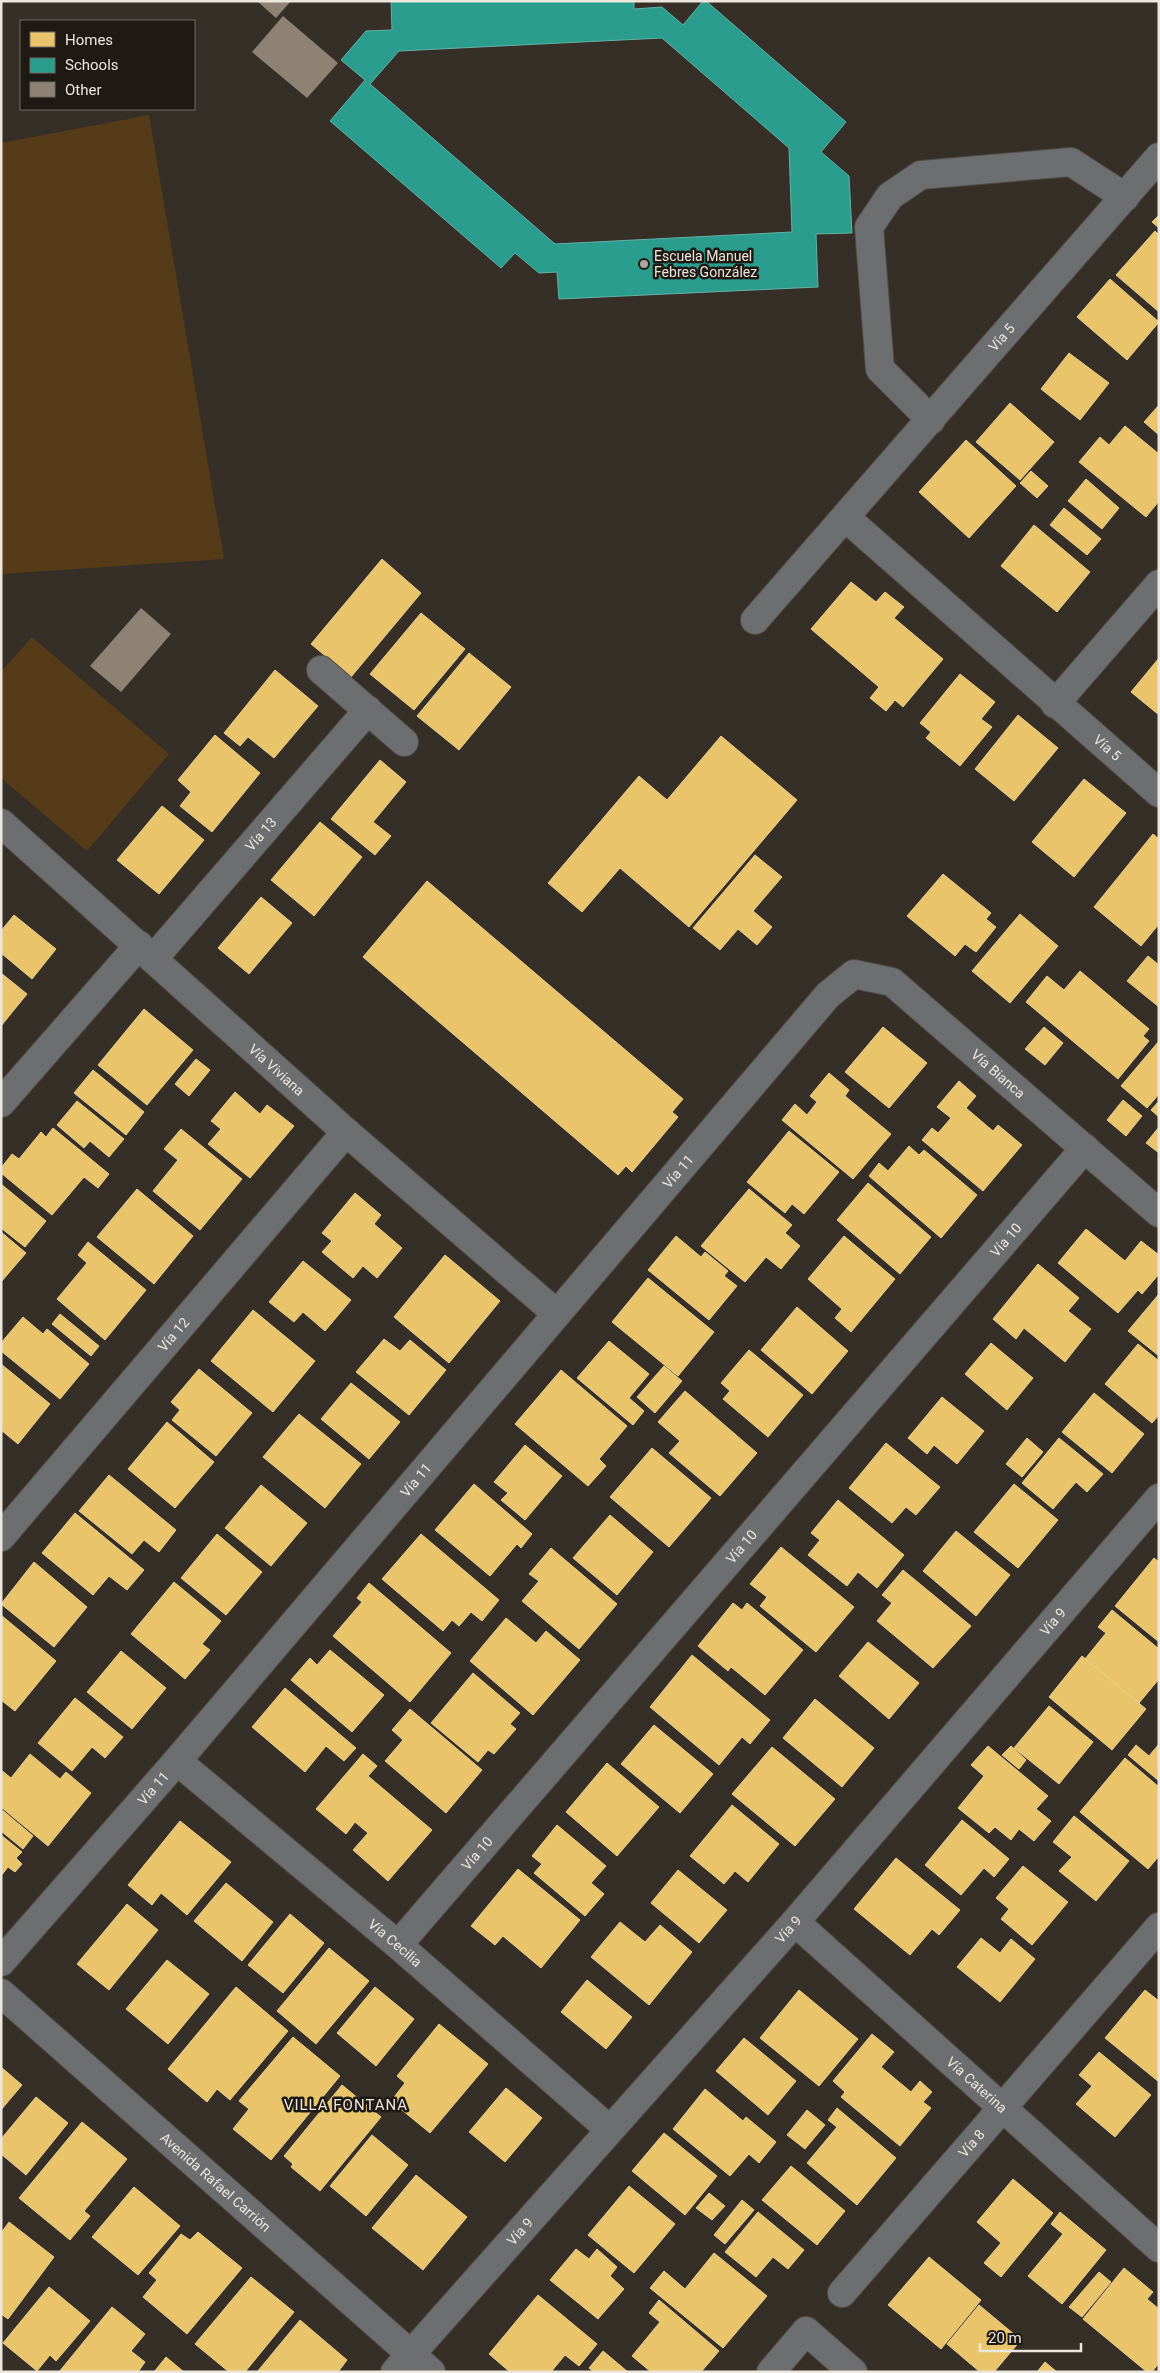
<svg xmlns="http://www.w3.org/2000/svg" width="1160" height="2373" viewBox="0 0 1160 2373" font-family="Roboto,sans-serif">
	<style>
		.green { fill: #563b19 }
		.homes { fill: #e9c46a; stroke: #eace8c }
		.schools { fill: #2a9d8f; stroke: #64b3a6; fill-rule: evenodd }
		.building { fill: #8e8274 }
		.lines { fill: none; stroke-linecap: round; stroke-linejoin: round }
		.minor-casing { stroke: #524c46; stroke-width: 30 }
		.minor { stroke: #6d6e6f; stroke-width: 28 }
		.poi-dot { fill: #ada69e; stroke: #1e1913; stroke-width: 2 }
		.labels { text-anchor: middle; stroke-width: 5; stroke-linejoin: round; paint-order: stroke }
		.poi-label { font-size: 14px; fill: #ede6dd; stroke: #1e1913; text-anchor: start }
		.street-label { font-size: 14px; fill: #ede6dd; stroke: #1e1913 }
		.neighbourhood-label { font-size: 15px; letter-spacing: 1px; fill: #ede6dd; stroke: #1e1913 }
	</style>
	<rect width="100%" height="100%" fill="#352f28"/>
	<path class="green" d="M149 115 224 559 1 574V143Z
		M32 637 169 754 87 851 1 778V672Z"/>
	<path class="homes" d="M1159 215V228L1152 222Z
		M1155 231 1159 235V312L1116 275Z
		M1110 279 1159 322 1127 360 1077 317Z
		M1069 353 1109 383 1080 420 1041 389Z
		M1010 403 1054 442 1020 480 976 442Z
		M1159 405V435L1144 422Z
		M1125 426 1159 454V501L1146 517 1079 462 1100 437 1109 445Z
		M966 440 1016 486 969 538 919 492Z
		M1031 471 1048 486 1037 498 1020 483Z
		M1086 479 1119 508 1102 529 1068 501Z
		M1064 508 1101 539 1087 555 1050 525Z
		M1034 525 1090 572 1057 612 1001 566Z
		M382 559 421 593 351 677 311 644Z
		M851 582 876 602 885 592 904 607 894 618 943 659 903 707 895 700 886 711 870 698 879 687 811 629Z
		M421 613 465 649 414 710 370 674Z
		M469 653 511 687 459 750 417 716Z
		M1159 658V715L1131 692Z
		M275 670 318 706 274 758 248 737 240 746 224 733Z
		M960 674 995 702 981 719 992 727 960 766 926 738 931 732 920 723Z
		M1018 715 1058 748 1014 801 975 769Z
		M215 735 260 773 212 832 180 806 191 792 178 780Z
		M721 736 797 800 689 927 620 868 582 912 548 883 639 776 667 800Z
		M380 760 406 782 373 822 391 836 375 855 331 819Z
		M1084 779 1126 813 1074 877 1032 842Z
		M162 806 204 840 159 894 117 860Z
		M320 822 362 857 314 916 271 880Z
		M1153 834 1159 839V924L1141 946 1094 907Z
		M755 855 782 877 753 911 772 927 757 945 738 929 720 950 693 928Z
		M943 874 991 913 986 919 996 927 976 952 965 944 955 956 907 916Z
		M427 881 683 1099 672 1112 678 1117 632 1172 626 1166 618 1175 363 957Z
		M261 897 292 923 249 974 218 948Z
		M1020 914 1058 946 1010 1003 972 971Z
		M14 915 56 949 32 979 1 953V931Z
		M1148 956 1159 965V1007L1127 981Z
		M1080 971 1149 1029 1143 1036 1149 1041 1118 1079 1026 1002 1047 976 1064 990Z
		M1 973 27 994 1 1026Z
		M144 1009 193 1050 147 1105 98 1065Z
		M883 1027 927 1063 889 1108 845 1072Z
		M1044 1027 1063 1043 1045 1065 1025 1049Z
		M1159 1041V1094L1147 1108 1121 1086Z
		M196 1059 210 1070 189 1096 175 1084Z
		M93 1070 144 1112 126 1135 74 1093Z
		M829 1073 849 1090 845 1096 891 1134 853 1179 782 1120 795 1104 807 1115 817 1102 810 1096Z
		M959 1081 976 1096 966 1108 993 1131 998 1125 1022 1145 983 1191 922 1140 932 1128 938 1133 951 1118 937 1107Z
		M235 1092 260 1114 267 1105 294 1126 250 1178 208 1144 221 1129 211 1121Z
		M1123 1100 1142 1116 1126 1136 1107 1120Z
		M77 1101 124 1139 109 1157 90 1141 84 1148 57 1125Z
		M1159 1101V1117L1151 1110Z
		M1159 1127V1153L1146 1143Z
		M53 1128 109 1174 98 1188 84 1177 52 1215 1 1173V1168L12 1154 19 1159 41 1132 46 1137Z
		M181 1129 242 1179 200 1230 153 1191 178 1160 164 1149Z
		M789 1131 839 1172 804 1214 792 1204 785 1213 747 1182Z
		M909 1146 919 1155 924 1150 977 1195 941 1238 869 1176 879 1163 888 1171Z
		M868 1183 931 1237 900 1274 837 1220Z
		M1 1184 46 1221 25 1247 1 1228Z
		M137 1189 193 1236 154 1284 97 1237Z
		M749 1189 792 1225 785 1233 800 1246 781 1269 766 1257 745 1282 701 1246Z
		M355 1193 381 1215 374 1224 402 1248 377 1278 363 1266 353 1278 322 1252 332 1241 322 1233Z
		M1086 1229 1125 1261 1141 1241 1159 1255V1274L1142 1294 1138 1290 1118 1313 1058 1263Z
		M1 1232 26 1253 1 1282Z
		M676 1236 701 1257 705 1252 728 1271 724 1276 737 1286 709 1320 648 1270Z
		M844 1236 895 1279 851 1332 835 1318 842 1309 808 1279Z
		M88 1242 146 1290 105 1340 57 1299 87 1263 78 1255Z
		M445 1255 500 1301 449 1363 394 1317Z
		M303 1261 351 1300 325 1331 303 1312 294 1322 269 1302Z
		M1038 1264 1079 1298 1068 1311 1091 1329 1065 1362 1024 1328 1016 1339 993 1319Z
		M648 1278 714 1332 678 1376 612 1322Z
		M1159 1294V1356L1128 1331Z
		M797 1307 848 1351 812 1394 761 1350Z
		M253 1310 315 1361 273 1412 211 1361Z
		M60 1314 99 1346 91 1356 52 1324Z
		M23 1317 43 1334 47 1329 89 1364 60 1399 1 1351V1343Z
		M384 1339 400 1351 410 1340 446 1370 409 1415 356 1372Z
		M609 1341 649 1374 629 1398 644 1411 633 1425 577 1378Z
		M991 1343 1033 1378 1007 1410 965 1374Z
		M1138 1344 1159 1361V1415L1152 1423 1105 1384Z
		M749 1350 803 1395 768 1437 723 1399 730 1391 721 1383Z
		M1 1364 50 1404 18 1444 1 1430Z
		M664 1366 682 1381 655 1413 637 1397Z
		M199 1369 252 1413 216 1456 172 1420 180 1410 171 1402Z
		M561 1370 627 1426 599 1459 606 1466 588 1486 515 1424Z
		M351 1383 400 1422 369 1459 321 1419Z
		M685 1391 757 1453 720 1496 669 1453 680 1441 658 1422Z
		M1094 1393 1144 1434 1112 1473 1062 1432Z
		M942 1397 984 1431 957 1464 934 1445 927 1454 908 1438Z
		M299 1414 361 1464 325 1508 263 1457Z
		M167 1422 214 1462 175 1508 128 1469Z
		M1027 1438 1043 1452 1022 1477 1006 1464Z
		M1059 1438 1103 1474 1087 1492 1076 1482 1053 1509 1022 1483Z
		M886 1443 940 1487 916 1515 906 1507 892 1523 849 1488Z
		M525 1445 562 1476 525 1520 501 1500 508 1493 494 1482Z
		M652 1448 711 1498 669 1547 610 1497Z
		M109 1475 176 1530 159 1552 144 1540 132 1554 79 1511Z
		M474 1484 532 1534 521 1548 517 1544 490 1576 435 1530Z
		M1014 1484 1058 1520 1018 1568 974 1532Z
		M261 1485 307 1523 271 1566 225 1528Z
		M838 1500 904 1555 877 1588 858 1572 847 1586 808 1555 820 1540 811 1533Z
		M75 1513 144 1570 127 1590 109 1576 93 1595 42 1553Z
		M610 1515 653 1552 617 1595 573 1558Z
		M956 1531 1010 1575 976 1616 923 1571Z
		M217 1534 262 1572 226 1615 181 1578Z
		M421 1534 499 1600 482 1621 471 1612 459 1626 452 1620 443 1631 382 1579Z
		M781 1547 854 1607 816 1652 760 1606 767 1597 750 1584Z
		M551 1548 617 1604 579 1649 522 1601 539 1581 529 1574Z
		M1154 1558 1159 1562V1642L1115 1606Z
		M34 1562 87 1607 54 1647 1 1604Z
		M903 1570 971 1626 933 1668 877 1621 892 1603 882 1595Z
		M174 1582 221 1621 202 1644 210 1650 185 1679 131 1634Z
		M369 1583 451 1653 410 1702 333 1636 362 1602 357 1598Z
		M733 1603 742 1610 747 1603 803 1650 765 1695 731 1667 728 1671 698 1646Z
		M1112 1610 1159 1649V1679L1139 1703 1085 1659 1106 1633 1098 1627Z
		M1 1615 56 1661 15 1711 1 1700Z
		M506 1618 536 1643 546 1631 580 1660 533 1715 470 1661Z
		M868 1642 919 1683 889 1719 839 1676Z
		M330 1650 384 1695 352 1732 291 1680 310 1658 317 1665Z
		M121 1651 166 1688 132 1729 87 1692Z
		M692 1655 770 1720 750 1744 742 1737 719 1765 650 1707Z
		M1082 1656 1146 1709 1112 1750 1049 1697Z
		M473 1673 520 1713 510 1724 516 1729 494 1754 488 1750 478 1762 431 1723Z
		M285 1688 356 1748 344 1761 326 1746 305 1772 252 1727Z
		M75 1698 123 1737 105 1758 92 1747 72 1771 38 1743Z
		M815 1699 874 1748 842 1787 783 1738Z
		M1049 1706 1093 1742 1059 1784 1014 1748Z
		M410 1709 482 1770 446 1813 385 1761 403 1740 392 1730Z
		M654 1725 713 1774 680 1813 621 1764Z
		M1159 1744V1781L1128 1755 1136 1745 1149 1756Z
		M988 1746 1048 1796 1036 1809 1051 1821 1034 1841 1019 1829 1011 1840 995 1827 989 1833 958 1808 984 1776 971 1765Z
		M1011 1746 1026 1760 1019 1769 1002 1755Z
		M772 1747 835 1799 795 1846 732 1794Z
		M30 1754 60 1779 66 1772 91 1793 48 1846 1 1807V1770L11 1778Z
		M363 1754 377 1766 368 1776 432 1830 388 1881 353 1850 368 1833 355 1822 346 1834 316 1809Z
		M1125 1758 1159 1787V1856L1148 1869 1080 1812Z
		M607 1763 659 1807 617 1856 566 1812Z
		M732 1805 779 1844 748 1882 735 1871 724 1884 690 1856Z
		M1 1809 33 1836 23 1849 1 1831Z
		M1074 1816 1129 1861 1096 1901 1059 1871 1072 1857 1053 1842Z
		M962 1820 1009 1859 994 1877 984 1868 961 1895 925 1865Z
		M180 1821 231 1862 187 1915 161 1893 152 1905 128 1885Z
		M557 1825 606 1866 591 1883 604 1894 585 1916 534 1873 542 1864 532 1856Z
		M1 1835 22 1852 16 1858 22 1864 15 1872 8 1867 1 1876Z
		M896 1858 960 1910 939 1935 932 1929 910 1955 854 1909Z
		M1023 1866 1068 1902 1032 1945 1001 1919 1009 1909 996 1898Z
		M518 1869 580 1920 541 1968 503 1936 495 1945 471 1926Z
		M678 1870 727 1910 699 1943 651 1903Z
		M226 1883 273 1922 242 1961 194 1921Z
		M127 1904 158 1930 109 1990 77 1964Z
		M290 1914 324 1943 283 1993 248 1965Z
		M620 1922 645 1942 660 1925 692 1952 649 2005 591 1957Z
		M981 1938 1000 1953 1011 1939 1035 1959 1000 2002 957 1967Z
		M329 1948 369 1981 316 2044 277 2011Z
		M167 1960 209 1994 168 2044 126 2009Z
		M587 1980 632 2017 606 2049 561 2012Z
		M236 1987 288 2031 230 2100 217 2089 207 2102 168 2069Z
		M375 1987 414 2019 376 2066 337 2033Z
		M799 1990 858 2039 819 2086 760 2038Z
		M1145 1990 1159 2001V2082L1105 2038Z
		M439 2024 488 2064 430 2133 391 2101 405 2083 397 2076Z
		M872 2034 894 2052 881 2067 911 2092 920 2081 932 2092 923 2102 931 2108 900 2146 841 2097 845 2092 833 2081Z
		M293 2037 340 2076 271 2160 233 2129 249 2109 239 2101Z
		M744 2038 796 2081 768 2115 716 2071Z
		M1099 2052 1151 2095 1115 2137 1076 2104 1092 2086 1079 2075Z
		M1 2067 22 2085 1 2110Z
		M342 2085 381 2117 320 2191 291 2167 293 2164 284 2156Z
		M506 2088 542 2118 505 2162 469 2132Z
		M705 2089 743 2121 746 2117 776 2142 759 2163 749 2154 730 2176 673 2129Z
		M36 2097 68 2123 26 2175 1 2154V2139Z
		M837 2108 896 2158 857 2205 807 2163 837 2127 828 2120Z
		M807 2110 825 2125 805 2149 787 2135Z
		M82 2122 127 2159 84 2211 90 2216 70 2240 19 2198Z
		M664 2133 717 2176 685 2215 632 2171Z
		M372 2135 408 2165 366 2216 330 2186Z
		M791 2166 845 2211 817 2245 762 2200Z
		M416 2175 467 2217 423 2270 372 2228Z
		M1013 2179 1053 2213 1001 2277 984 2263 1001 2243 977 2222Z
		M629 2186 675 2224 634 2273 588 2235Z
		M134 2187 180 2226 138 2275 92 2237Z
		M709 2193 725 2206 712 2220 696 2208Z
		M742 2200 754 2210 725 2244 714 2235Z
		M758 2212 804 2250 788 2269 773 2257 756 2277 725 2252Z
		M1060 2212 1106 2250 1062 2304 1028 2276 1063 2234 1051 2224Z
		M9 2222 54 2257 8 2319 1 2314V2233Z
		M198 2232 242 2268 187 2334 143 2297 157 2280 149 2273 181 2234 190 2240Z
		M576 2249 589 2259 597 2249 617 2267 610 2276 624 2289 598 2319 550 2280Z
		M714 2253 767 2296 723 2348 650 2288 664 2271 685 2289Z
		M929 2257 981 2300 941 2349 888 2305Z
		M1124 2268 1153 2292 1147 2299 1159 2309V2363L1152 2372H1147L1083 2319Z
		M1099 2272 1111 2282 1082 2317 1069 2307Z
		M251 2277 294 2312 245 2372H229L195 2344Z
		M49 2287 90 2321 56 2361 50 2355 37 2371 3 2343Z
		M538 2295 597 2344 579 2366 565 2355 551 2372H510L489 2354Z
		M659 2300 719 2351 701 2372H651L632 2356 660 2322 649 2313Z
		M979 2305 1021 2340 994 2372H980L947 2344Z
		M112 2307 145 2334 131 2351 145 2362 138 2372H59Z
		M300 2320 347 2360 338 2372H257Z
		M603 2351 628 2372H594L589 2368Z
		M166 2357 184 2372H154Z
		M1045 2362 1057 2372H1037Z"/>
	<path class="schools" d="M391 1H634V9L662 7 683 25 703 1H706L846 122 821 152 849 176 852 233 816 234 818 287 559 299 557 272 539 273 515 253 501 268 330 121 365 80 341 60 366 31 392 30ZM662 38 789 148 792 232 555 244 370 84 399 51Z"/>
	<path class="building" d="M257 1H291L276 18Z
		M283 16 338 63 307 98 252 52Z
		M141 608 171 634 121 692 90 666Z"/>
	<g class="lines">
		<g class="minor-casing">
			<g id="minor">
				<path d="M931 420 880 369 869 227 890 196 921 175 1071 162 1125 197"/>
				<path id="s1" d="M846 518 1159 793"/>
				<path id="s2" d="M755 620 1159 157"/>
				<path d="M321 670 404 742"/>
				<path d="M1055 704 1159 584"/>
				<path id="s3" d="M1 823 346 1132 556 1313"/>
				<path id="s4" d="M153 959 368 710"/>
				<path d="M1 1103 139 945"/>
				<path id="s5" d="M1 1537 346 1132"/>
				<path id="s6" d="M177 1761 398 1945 609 2129"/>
				<path id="s7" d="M795 1922 1159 2248"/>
				<path id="s8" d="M398 1945 1085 1148"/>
				<path id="s9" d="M1 1962 177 1761 828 995 854 974 892 982 1159 1213"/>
				<path id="s10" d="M1 1993 431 2372"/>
				<path id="s11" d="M842 2293 1159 1927"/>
				<path id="s12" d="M395 2372 795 1922 1159 1498"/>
				<path d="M771 2372 806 2331 853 2372"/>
			</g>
		</g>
		<use href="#minor" class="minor"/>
	</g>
	<circle class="poi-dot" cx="644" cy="264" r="5"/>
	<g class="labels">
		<g class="poi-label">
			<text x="654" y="261">Escuela Manuel<tspan x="654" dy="16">Febres González</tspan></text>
		</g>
		<g class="street-label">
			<text dy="5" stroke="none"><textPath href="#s2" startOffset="375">Vía 5</textPath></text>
			<text dy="5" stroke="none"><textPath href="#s1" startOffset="348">Vía 5</textPath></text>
			<text dy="5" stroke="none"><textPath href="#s4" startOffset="165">Vía 13</textPath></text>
			<text dy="5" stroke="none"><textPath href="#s3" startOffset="370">Vía Viviana</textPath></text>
			<text dy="5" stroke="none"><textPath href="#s9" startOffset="1485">Vía Bianca</textPath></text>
			<text dy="5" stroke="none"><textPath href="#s9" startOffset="1041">Vía 11</textPath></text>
			<text dy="5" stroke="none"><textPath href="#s8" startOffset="931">Vía 10</textPath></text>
			<text dy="5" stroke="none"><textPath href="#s5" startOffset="266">Vía 12</textPath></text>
			<text dy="5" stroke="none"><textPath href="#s9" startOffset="636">Vía 11</textPath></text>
			<text dy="5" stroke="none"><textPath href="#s8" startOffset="526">Vía 10</textPath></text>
			<text dy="5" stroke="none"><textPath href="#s12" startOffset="998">Vía 9</textPath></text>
			<text dy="5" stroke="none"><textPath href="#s9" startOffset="231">Vía 11</textPath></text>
			<text dy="5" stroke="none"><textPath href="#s8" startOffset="121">Vía 10</textPath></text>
			<text dy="5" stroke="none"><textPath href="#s12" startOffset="592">Vía 9</textPath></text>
			<text dy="5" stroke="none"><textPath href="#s6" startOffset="284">Vía Cecilia</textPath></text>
			<text dy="5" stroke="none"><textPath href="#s7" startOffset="244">Vía Caterina</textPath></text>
			<text dy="5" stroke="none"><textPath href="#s11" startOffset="198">Vía 8</textPath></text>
			<text dy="5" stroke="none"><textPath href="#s10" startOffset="286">Avenida Rafael Carrión</textPath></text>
			<text dy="5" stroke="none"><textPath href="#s12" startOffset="188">Vía 9</textPath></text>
		</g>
		<g class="neighbourhood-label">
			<text x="346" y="2110">VILLA FONTANA</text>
		</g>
	</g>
	<rect width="1160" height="2373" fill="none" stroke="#ede6dd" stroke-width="5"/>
	<rect x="20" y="20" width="175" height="90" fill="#1e1913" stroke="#716b64"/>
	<rect x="30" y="32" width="25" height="15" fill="#e9c46a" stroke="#716b64"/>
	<text x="65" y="45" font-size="15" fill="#ede6dd">Homes</text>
	<rect x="30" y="58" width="25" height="15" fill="#2a9d8f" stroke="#716b64"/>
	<text x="65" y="70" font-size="15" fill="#ede6dd">Schools</text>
	<rect x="30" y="82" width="25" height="15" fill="#8e8274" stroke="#716b64"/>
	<text x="65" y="95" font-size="15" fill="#ede6dd">Other</text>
	<path d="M980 2343v8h101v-8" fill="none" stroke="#ede6dd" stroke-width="2.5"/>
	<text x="988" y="2343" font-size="15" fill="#ede6dd" stroke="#1e1913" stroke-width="4" paint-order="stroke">20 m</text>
</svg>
